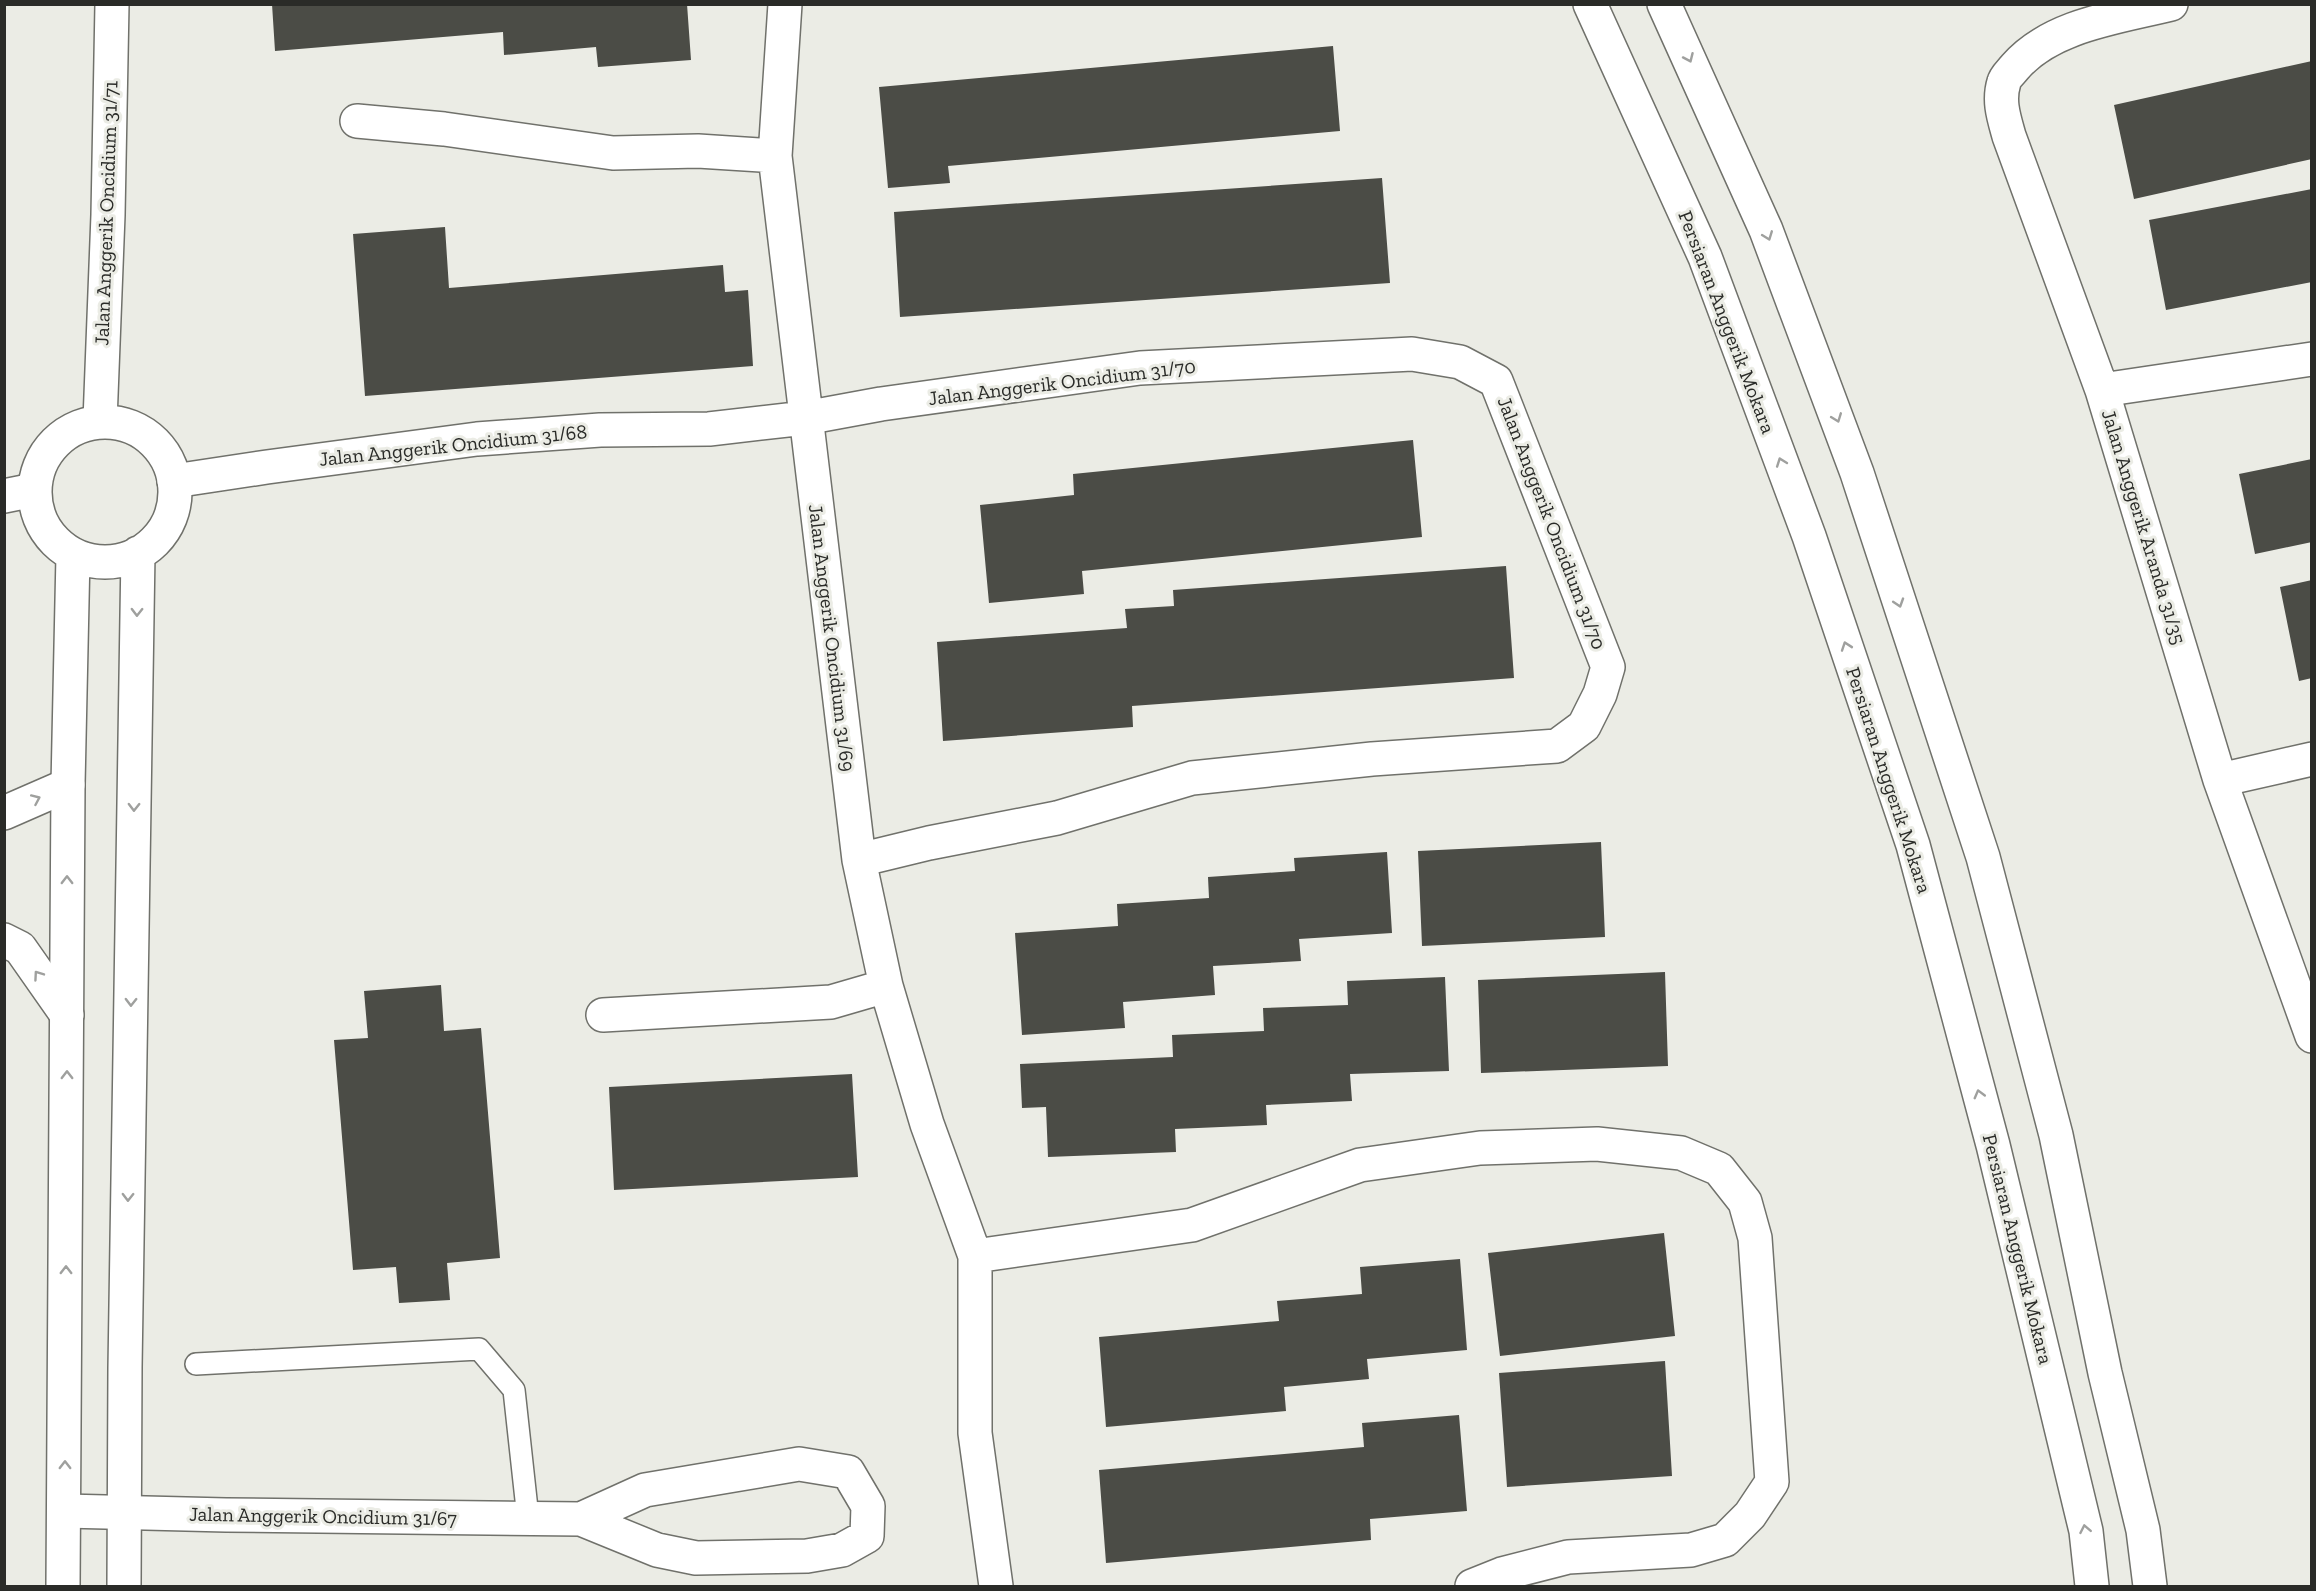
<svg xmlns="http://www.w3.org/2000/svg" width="2316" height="1591" viewBox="0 0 2316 1591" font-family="'Zilla Slab',serif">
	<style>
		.building { fill: #4b4c46 }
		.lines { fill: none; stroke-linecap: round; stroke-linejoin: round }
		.service-casing { stroke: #70716b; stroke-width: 24 }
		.minor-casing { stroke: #70716b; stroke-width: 36 }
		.tertiary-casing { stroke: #70716b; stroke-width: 36 }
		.primary-casing { stroke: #70716b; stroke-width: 36 }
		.service { stroke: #fff; stroke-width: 21 }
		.minor { stroke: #fff; stroke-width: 33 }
		.tertiary { stroke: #fff; stroke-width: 33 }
		.primary { stroke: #fff; stroke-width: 33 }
		.oneway { stroke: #9fa09e }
		.labels { text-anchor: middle; stroke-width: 6; stroke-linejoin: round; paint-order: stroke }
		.street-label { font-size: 20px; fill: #2a2b28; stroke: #ebece5 }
	</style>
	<rect width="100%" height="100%" fill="#ebece5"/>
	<path class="building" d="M272 4H687L691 60 598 67 596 47 504 55 503 32 275 51Z
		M1333 46 1340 131 948 166 950 183 888 188 879 87Z
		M2312 61V159L2134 199 2114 105Z
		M1382 178 1390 283 900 317 894 212Z
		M2312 189V282L2166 310 2149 220Z
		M445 227 449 288 723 265 725 292 748 290 753 366 365 396 353 234Z
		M1413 440 1422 537 1082 571 1084 594 989 603 980 505 1074 495 1073 474Z
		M2312 459V542L2255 554 2239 474Z
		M1506 566 1514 678 1132 706 1133 727 943 741 937 642 1127 628 1125 609 1174 606 1173 590Z
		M2312 580V678L2299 681 2280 587Z
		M1601 842 1605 937 1422 946 1418 851Z
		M1387 852 1392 933 1299 939 1301 961 1213 966 1215 995 1123 1002 1125 1028 1022 1035 1015 933 1118 926 1117 904 1209 898 1208 877 1295 871 1294 858Z
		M1665 972 1668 1066 1481 1073 1478 980Z
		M1445 977 1449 1071 1350 1074 1352 1101 1266 1105 1267 1125 1175 1129 1176 1152 1048 1157 1046 1107 1022 1108 1020 1064 1173 1057 1172 1035 1264 1031 1263 1008 1348 1005 1347 981Z
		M441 985 444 1031 481 1028 500 1258 447 1263 450 1300 399 1303 396 1267 353 1270 334 1040 368 1038 364 991Z
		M852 1074 858 1177 614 1190 609 1087Z
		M1664 1233 1675 1336 1500 1356 1488 1253Z
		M1460 1259 1467 1350 1367 1359 1369 1379 1284 1387 1286 1411 1106 1427 1099 1337 1279 1321 1277 1301 1362 1294 1360 1267Z
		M1665 1361 1672 1476 1507 1487 1499 1373Z
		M1459 1415 1467 1511 1370 1519 1371 1540 1106 1563 1099 1470 1364 1447 1362 1423Z"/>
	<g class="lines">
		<g class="service-casing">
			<path id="service" d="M196 1364 479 1349 514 1390 528 1518"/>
		</g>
		<g class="minor-casing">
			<path id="minor" d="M785 4 775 156 859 860 886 986 927 1124 975 1256V1433L996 1586
				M2171 4C2119 17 2051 25 2015 67 2011 72 2005 77 2004 82 1998 101 2004 118 2009 136L2102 390 2220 780 2312 1036
				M357 121 444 129 613 153 698 151 775 156
				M2102 390 2312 359
				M174 481 267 467 477 439 600 430 709 429 805 418 881 404 1140 368 1412 354 1460 362 1496 381 1608 667 1600 694 1584 726 1557 746 1372 759 1192 778 1057 818 929 843 859 860
				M4 496 34 490
				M2220 780 2312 759
				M4 813 68 785
				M4 940 20 948 67 1015
				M603 1015 831 1002 886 986
				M975 1256 1192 1225 1360 1165 1480 1148 1597 1144 1681 1153 1719 1169 1745 1202 1755 1238 1772 1482 1750 1515 1725 1540 1691 1550 1568 1557 1502 1574 1472 1586
				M65 1511 226 1515 581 1519 657 1550 696 1558 807 1556 842 1550 867 1536 868 1506 848 1472 799 1464 645 1490 581 1519"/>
		</g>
		<g class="tertiary-casing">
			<path id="tertiary" d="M100 421 108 215 112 4
				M35 492a70 70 0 1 1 140 0a70 70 0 1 1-140 0Z
				M63 1586 68 785 73 555
				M124 1586 125 1368 138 553"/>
		</g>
		<g class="primary-casing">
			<path id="primary" d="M1590 4 1705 257 1809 536 1913 845 1993 1145 2086 1531 2092 1586
				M1664 4 1766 230 1857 473 1983 857 2056 1135 2105 1373 2143 1530 2150 1586"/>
		</g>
		<use href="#service" class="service"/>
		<use href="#minor" class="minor"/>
		<use href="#tertiary" class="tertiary"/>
		<use href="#primary" class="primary"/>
	</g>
	<defs><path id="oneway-chevron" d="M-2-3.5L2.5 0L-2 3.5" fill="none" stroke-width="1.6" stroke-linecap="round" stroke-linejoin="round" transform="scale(1.5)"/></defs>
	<g class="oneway">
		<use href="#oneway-chevron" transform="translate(1689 58) rotate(66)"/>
		<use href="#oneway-chevron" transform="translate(1768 236) rotate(69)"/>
		<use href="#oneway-chevron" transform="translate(1837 418) rotate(69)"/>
		<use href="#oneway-chevron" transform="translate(1781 462) rotate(-110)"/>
		<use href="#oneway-chevron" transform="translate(1899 603) rotate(72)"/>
		<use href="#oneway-chevron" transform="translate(137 612) rotate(91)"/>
		<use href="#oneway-chevron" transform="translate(1846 646) rotate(-109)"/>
		<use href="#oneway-chevron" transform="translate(36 799) rotate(-24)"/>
		<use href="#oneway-chevron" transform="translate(134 807) rotate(91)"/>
		<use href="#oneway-chevron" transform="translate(67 880) rotate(-90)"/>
		<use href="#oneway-chevron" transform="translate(38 975) rotate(-125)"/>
		<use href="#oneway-chevron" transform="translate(131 1002) rotate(91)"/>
		<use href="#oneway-chevron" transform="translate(67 1075) rotate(-90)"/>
		<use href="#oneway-chevron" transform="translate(1979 1094) rotate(-105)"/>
		<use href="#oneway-chevron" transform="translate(128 1197) rotate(91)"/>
		<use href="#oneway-chevron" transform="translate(66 1270) rotate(-90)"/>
		<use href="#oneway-chevron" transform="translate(65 1465) rotate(-90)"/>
		<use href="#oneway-chevron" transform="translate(2085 1529) rotate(-101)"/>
	</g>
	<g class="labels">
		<g class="street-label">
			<text transform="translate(106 213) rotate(-88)" y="7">Jalan Anggerik Oncidium 31/71</text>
			<text transform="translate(1727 322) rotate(69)" y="7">Persiaran Anggerik Mokara</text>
			<text transform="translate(1062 382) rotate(-7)" y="7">Jalan Anggerik Oncidium 31/70</text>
			<text transform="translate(453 445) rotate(-6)" y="7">Jalan Anggerik Oncidium 31/68</text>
			<text transform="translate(1552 523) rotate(69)" y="7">Jalan Anggerik Oncidium 31/70</text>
			<text transform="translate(2144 527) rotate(73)" y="7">Jalan Anggerik Aranda 31/35</text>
			<text transform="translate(832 638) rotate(83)" y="7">Jalan Anggerik Oncidium 31/69</text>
			<text transform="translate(1889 780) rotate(72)" y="7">Persiaran Anggerik Mokara</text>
			<text transform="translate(2018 1249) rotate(76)" y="7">Persiaran Anggerik Mokara</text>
			<text transform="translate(323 1516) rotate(1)" y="7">Jalan Anggerik Oncidium 31/67</text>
		</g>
	</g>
	<rect width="2316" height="1591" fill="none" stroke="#2a2b28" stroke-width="12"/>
</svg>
